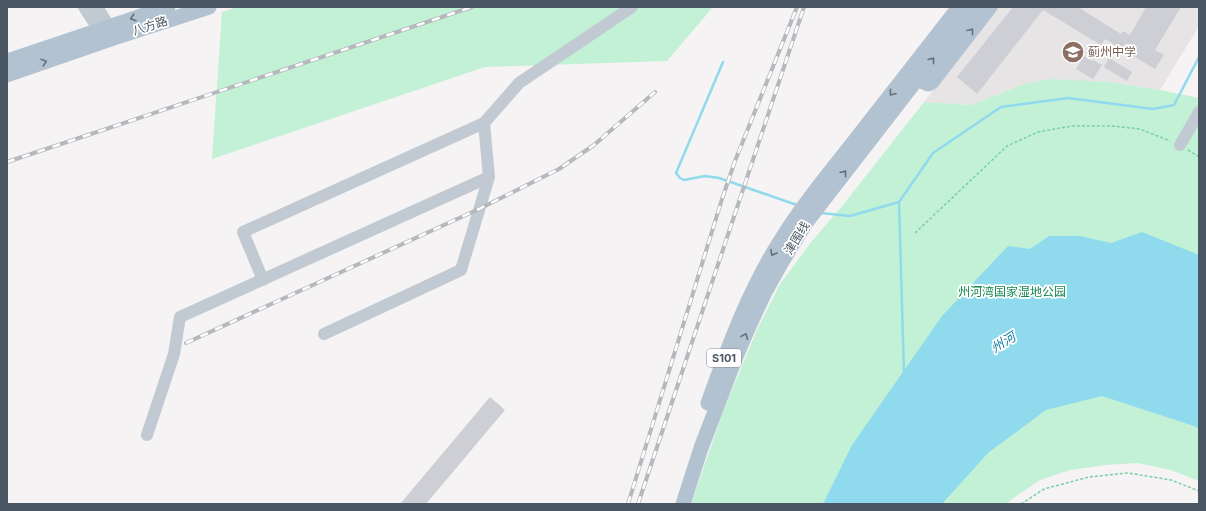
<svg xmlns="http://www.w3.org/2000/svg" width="1206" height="511" viewBox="0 0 1206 511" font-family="Inter,'Noto Sans SC',sans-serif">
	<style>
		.education { fill: #e6e4e5 }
		.green { fill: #c3f1d5 }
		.water { fill: #90daee }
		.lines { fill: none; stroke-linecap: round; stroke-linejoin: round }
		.stream { stroke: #90daee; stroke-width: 2.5 }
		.building { fill: #cdcfd5 }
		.path { stroke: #7ad0a6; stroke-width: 1.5; stroke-dasharray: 3 2; stroke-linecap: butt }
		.minor { stroke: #c1cad2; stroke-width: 12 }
		.major { stroke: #b3c2d1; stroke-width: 15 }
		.rail-casing { stroke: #b5b8bd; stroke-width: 4 }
		.rail { stroke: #fff; stroke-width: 2.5; stroke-dasharray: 8; stroke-linecap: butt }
		.oneway { stroke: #64717d }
		.labels { text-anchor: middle; stroke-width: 3.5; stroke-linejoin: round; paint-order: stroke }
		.shield { fill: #fff; stroke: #808990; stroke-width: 1 }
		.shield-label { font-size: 11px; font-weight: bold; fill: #4a5661 }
		.street-label { font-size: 12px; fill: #4a5661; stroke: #fff }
		.education-label { font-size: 12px; fill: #785e54; stroke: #fff; text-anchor: start }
		.park-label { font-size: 12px; fill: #17864f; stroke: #fff }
		.water-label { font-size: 13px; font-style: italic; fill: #0c7c9b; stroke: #fff }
	</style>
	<rect width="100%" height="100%" fill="#f5f3f3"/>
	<path class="education" d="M998 7H1199V26L1160 90 1109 82 1024 84 971 105 924 102Z"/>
	<path class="green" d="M237 7H713L667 61 485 67 212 159 222 12Z
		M1051 79 1109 82 1160 90 1199 98V481L1171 470 1137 463 1106 465 1070 470 1040 480 1011 500 1007 504H691L724 409 757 330 780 284 812 241 843 205 924 102 971 105 1024 84Z"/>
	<path class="water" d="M1142 232 1199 255V428L1191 425 1102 396 1046 410 988 453 942 504H823L852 445 942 316 1008 246 1030 249 1049 236H1080L1111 243Z"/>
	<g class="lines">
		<path class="stream" d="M723 62 676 173 680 178 684 180 705 176 719 178 797 205
			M821 213 850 216 899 202
			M904 374 899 202 933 153 1001 107 1068 98 1153 109 1174 105 1199 57"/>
	</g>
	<path class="building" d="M1013 7H1078L1121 34 1123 31 1130 35 1146 7H1181L1155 50 1164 55 1155 69 1105 39 1101 45 1043 10 977 94 957 77Z
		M1084 56 1092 61 1093 60 1102 65 1093 79 1076 69Z
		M1109 58 1132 72 1127 81 1104 67Z
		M490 397 505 410 426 504H400Z"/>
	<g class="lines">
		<path class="path" d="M1188 150 1199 157
			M915 233 1007 146 1038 132 1072 126H1112L1140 129 1170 141
			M1021 504 1044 489 1089 477 1128 473 1171 480 1199 491"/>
		<path class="minor" d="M84 7 99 30 102 37
			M97 7 109 26 113 35
			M1180 145 1199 112
			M263 280 243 232 484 123 519 83 632 7
			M324 334 461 270 489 177 484 123
			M147 435 174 354 180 317 489 177"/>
		<path class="major" d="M7 61 168 7
			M7 75 114 38 209 7
			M917 79 928 84 932 82 990 7
			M708 403C729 345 750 287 784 235 804 203 829 173 853 143 888 98 924 52 959 7
			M683 504 701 448 735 359 750 324 765 292 780 265 805 224 973 7"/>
		<g class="rail-casing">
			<path id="rail" d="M7 162 472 7
				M186 343 479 209 559 169 594 145 655 92
				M628 504 722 199 735 161 797 7
				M638 504 804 7"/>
		</g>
		<use href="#rail" class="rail"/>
	</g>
	<defs><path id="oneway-chevron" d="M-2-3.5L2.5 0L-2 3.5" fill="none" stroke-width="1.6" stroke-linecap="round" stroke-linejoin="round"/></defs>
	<g class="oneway">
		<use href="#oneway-chevron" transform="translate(133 18) rotate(162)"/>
		<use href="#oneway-chevron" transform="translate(971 31) rotate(-52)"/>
		<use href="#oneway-chevron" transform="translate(932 60) rotate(-52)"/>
		<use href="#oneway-chevron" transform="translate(44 62) rotate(-19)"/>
		<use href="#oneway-chevron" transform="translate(892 93) rotate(128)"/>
		<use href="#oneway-chevron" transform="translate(844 173) rotate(-52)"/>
		<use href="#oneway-chevron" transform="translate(773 253) rotate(120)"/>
		<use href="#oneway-chevron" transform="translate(745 336) rotate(-68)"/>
	</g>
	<defs>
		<g id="school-disc" transform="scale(1.15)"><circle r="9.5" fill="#8d6e63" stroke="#fff"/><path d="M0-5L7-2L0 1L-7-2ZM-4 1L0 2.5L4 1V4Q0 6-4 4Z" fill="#fff"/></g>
	</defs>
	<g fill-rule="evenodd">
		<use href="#school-disc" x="1073" y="52"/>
	</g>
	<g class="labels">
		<rect class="shield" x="707" y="349" width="34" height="18" rx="3"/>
		<g class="shield-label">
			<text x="724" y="362">S101</text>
		</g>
		<g class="street-label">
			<text transform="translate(150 26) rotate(-18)" y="4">八方路</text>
			<text transform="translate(797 238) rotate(-58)" y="4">津围线</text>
		</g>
		<g class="education-label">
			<text x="1088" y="56">蓟州中学</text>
		</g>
		<g class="park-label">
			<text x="1012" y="296">州河湾国家湿地公园</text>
		</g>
		<g class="water-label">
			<text transform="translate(1003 342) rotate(-32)" y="5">州河</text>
		</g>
	</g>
	<rect width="1206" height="511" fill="none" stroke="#4a5661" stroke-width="16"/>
</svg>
